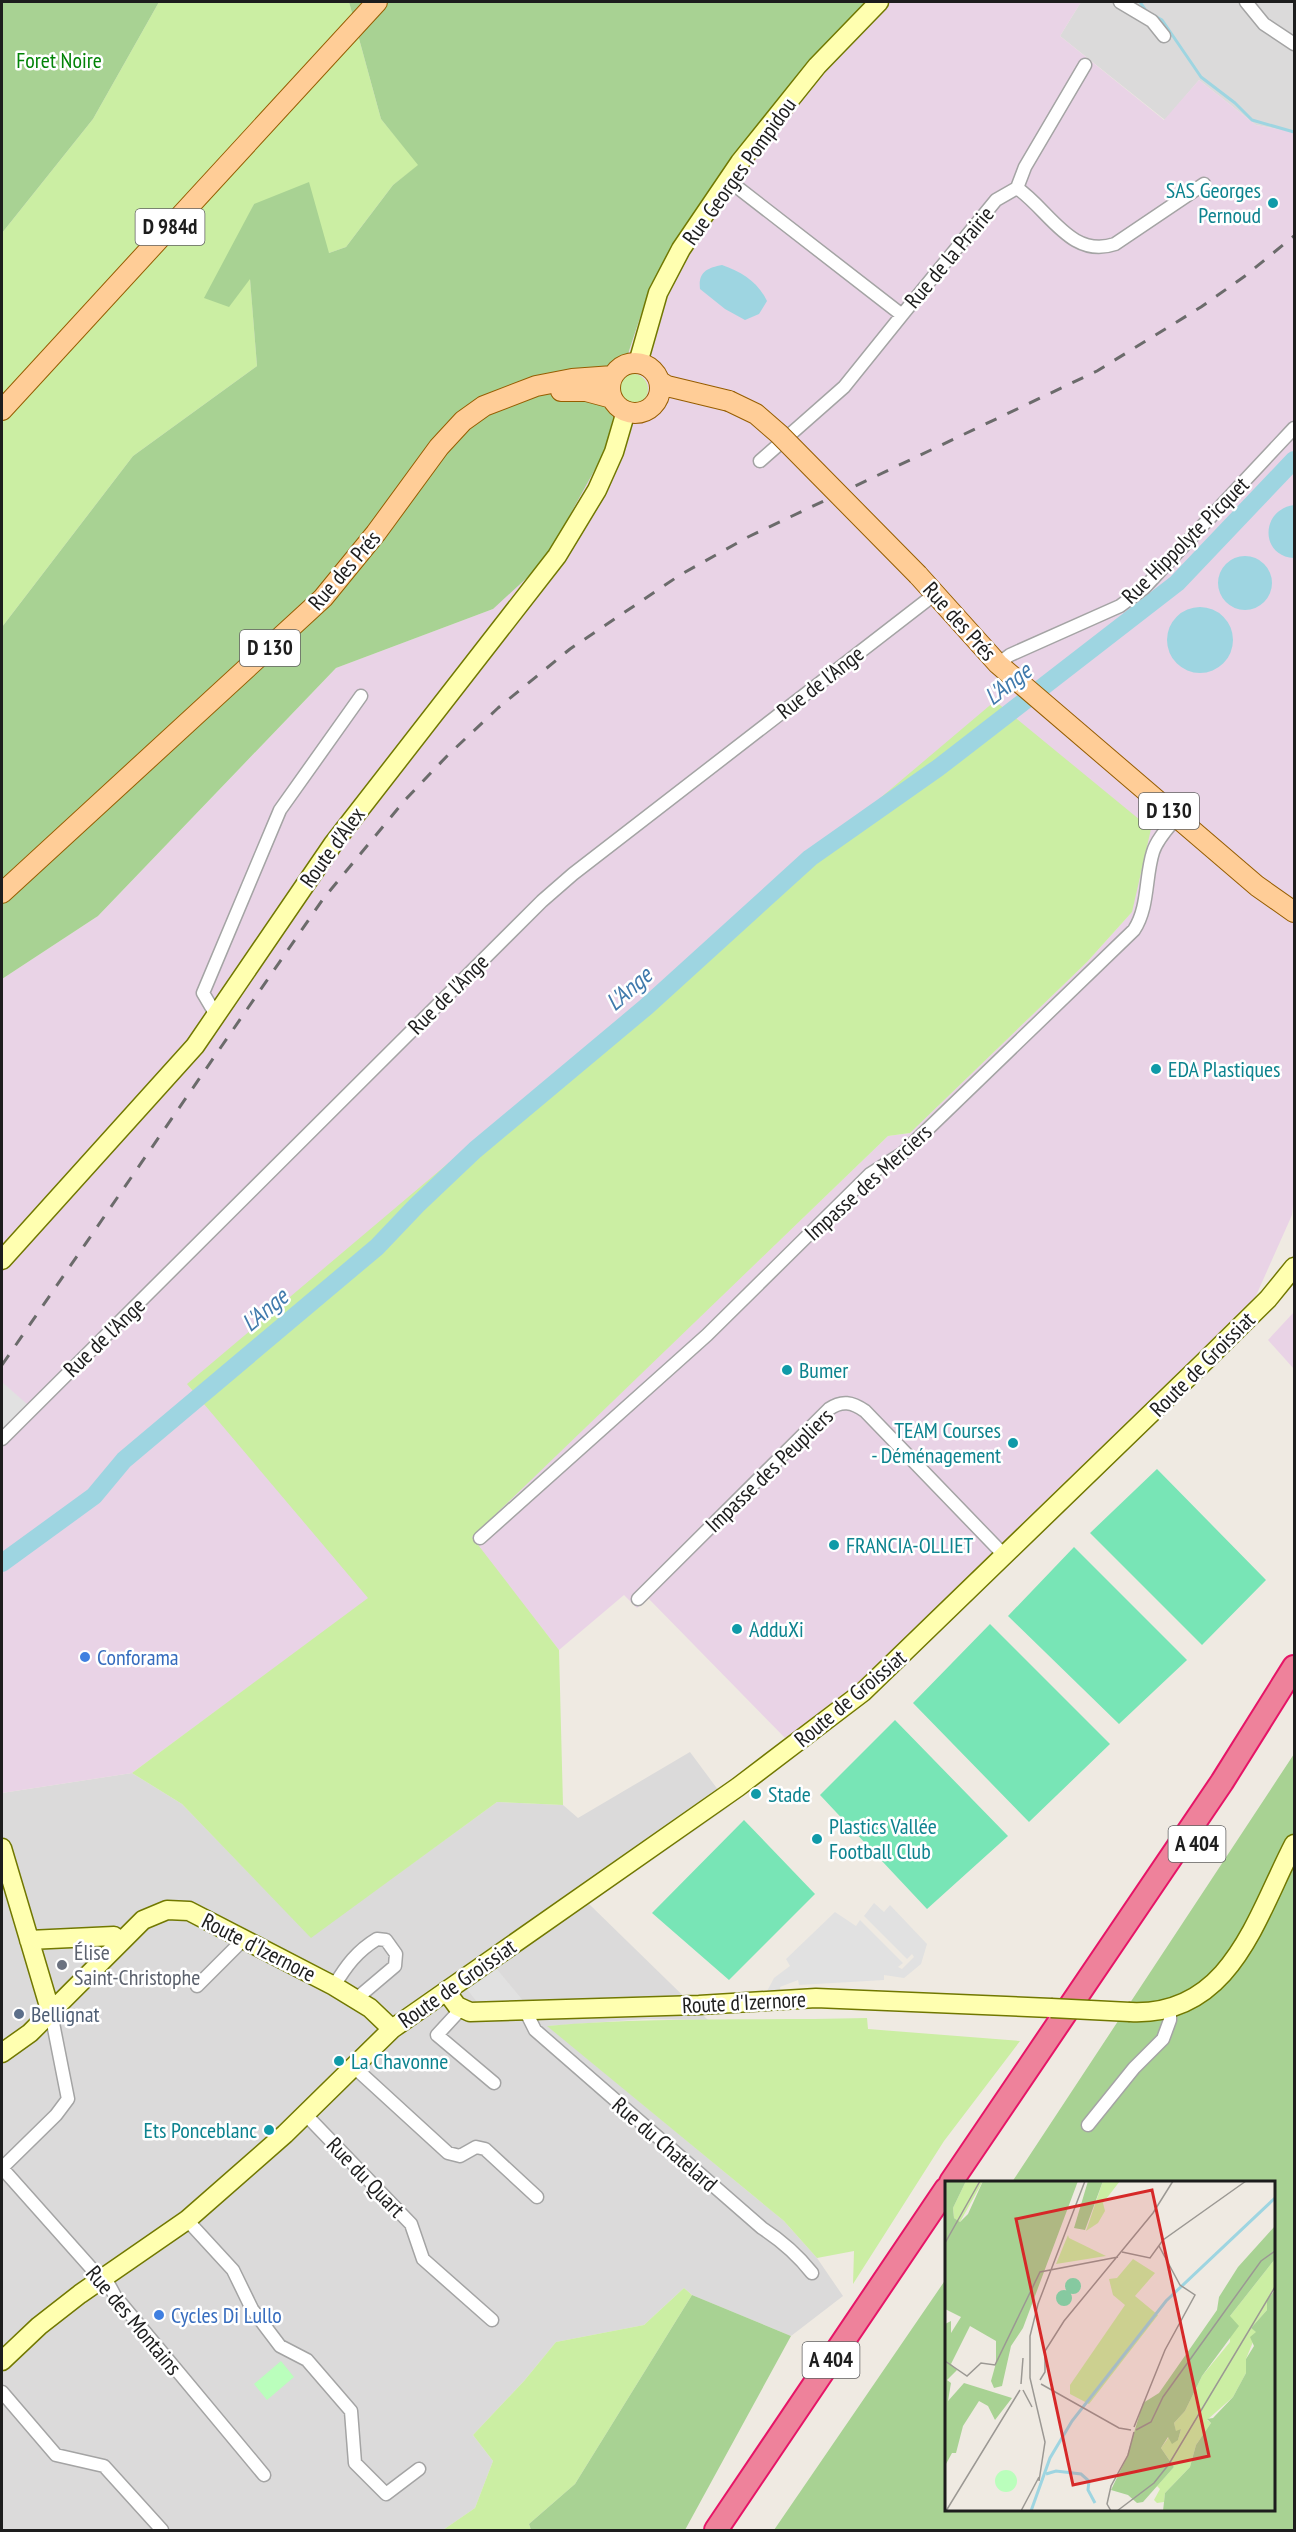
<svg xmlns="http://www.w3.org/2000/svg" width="1296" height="2532" viewBox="0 0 1296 2532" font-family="'PT Sans Narrow',sans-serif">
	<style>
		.residential { fill: #dbdada }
		.industrial { fill: #e9d3e6 }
		.grass { fill: #cbeea3 }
		.forest { fill: #a8d293 }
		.park { fill: #bafebc }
		.pitch { fill: #78e5b6 }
		.parking { fill: #e1e1e1 }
		.water { fill: #9ed5e1 }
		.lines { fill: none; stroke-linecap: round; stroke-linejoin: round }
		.stream { stroke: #9ed5e1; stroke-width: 3 }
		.river { stroke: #9ed5e1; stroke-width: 18 }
		.street-casing { stroke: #a4a4a4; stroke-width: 15 }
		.secondary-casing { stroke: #717800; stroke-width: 21 }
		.primary-casing { stroke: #965d00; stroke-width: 22 }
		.highway-casing { stroke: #e61567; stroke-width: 26 }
		.street { stroke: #fff; stroke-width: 12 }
		.secondary { stroke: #ffffb0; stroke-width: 18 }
		.primary { stroke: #ffcd97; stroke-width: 20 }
		.highway { stroke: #ee829b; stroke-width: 22 }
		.rail { stroke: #6b6b6b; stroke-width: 3; stroke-dasharray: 12 12; stroke-linecap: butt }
		.secondary-bridge-casing { stroke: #717800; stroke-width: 21; stroke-linecap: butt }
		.primary-bridge-casing { stroke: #965d00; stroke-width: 22; stroke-linecap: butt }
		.secondary-bridge { stroke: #ffffb0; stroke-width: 18 }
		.primary-bridge { stroke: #ffcd97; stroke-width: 20 }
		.culture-dot { fill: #0f9aa8; stroke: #fff; stroke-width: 2 }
		.shop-dot { fill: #3f7fe0; stroke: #fff; stroke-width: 2 }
		.worship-dot { fill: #6b7280; stroke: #fff; stroke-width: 2 }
		.service-dot { fill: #5c6f8a; stroke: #fff; stroke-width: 2 }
		.labels { text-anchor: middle; stroke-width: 5; stroke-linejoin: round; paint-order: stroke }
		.shield { fill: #fff; stroke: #616161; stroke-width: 1.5 }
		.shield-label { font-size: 21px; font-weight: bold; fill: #1d1d1d }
		.park-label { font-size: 22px; fill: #028307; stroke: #fff }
		.street-label { font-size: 22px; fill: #1d1d1d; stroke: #fff }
		.culture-label { font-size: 22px; fill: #0d838f; stroke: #fff; text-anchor: start }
		.shop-label { font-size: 22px; fill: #366cbe; stroke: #fff; text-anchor: start }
		.worship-label { font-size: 22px; fill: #5b616d; stroke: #fff; text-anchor: start }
		.service-label { font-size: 22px; fill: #4e5e75; stroke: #fff; text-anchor: start }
		.water-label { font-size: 24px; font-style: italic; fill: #407aac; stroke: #fff }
		.inset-river { fill: none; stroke: #9ed5e1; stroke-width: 3 }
		.inset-road { fill: none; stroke: #9b9893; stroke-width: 1.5 }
		.view { fill: #d62828; fill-opacity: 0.15; stroke: #d62828; stroke-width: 3 }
		.inset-edge { fill: none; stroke: #1d1d1d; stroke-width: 3 }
	</style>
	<rect width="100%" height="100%" fill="#efeae2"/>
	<path class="residential" d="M1081 2H1294V132L1256 125 1199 80 1165 120 1060 36Z
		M690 1752 730 1806 589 1904 708 2020 646 2019 548 2026 784 2221 817 2258 843 2296 791 2336 692 2295 684 2288 644 2325 556 2342 524 2381 473 2435 493 2461 475 2508 443 2530H2V1793L132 1773 182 1804 311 1937 497 1802 563 1805 578 1818Z"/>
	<path class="industrial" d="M865 2H1081L1060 36 1164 120 1199 80 1256 125 1294 132V1194L1292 1215 1255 1298 860 1681 788 1741 648 1598 637 1608 624 1595 559 1650 471 1537 888 1136 910 1133 1087 962 1132 912 188 1384 369 1598 132 1773 2 1793V979L98 916 336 668 493 609 629 351 651 284 710 192 757 128Z
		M1294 1312V1369L1268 1340Z"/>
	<path class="grass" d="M159 2H349L381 119 419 165 393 185 346 247 329 253 254 204 232 250 250 278 257 366 133 456 2 627V233L93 119Z
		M618 389a15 15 0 1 1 30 0a15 15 0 1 1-30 0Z
		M995 701 1151 829 1132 912 1087 962 910 1133 888 1136 472 1537 559 1650 563 1805 497 1802 311 1938 182 1804 132 1773 368 1598 187 1384Z
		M867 2018 868 2029 1020 2041 944 2141 853 2284 854 2251 817 2258 784 2221 547 2026C654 2016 761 2021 867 2018Z
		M684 2288 692 2295 575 2484 529 2524 531 2530H443L475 2508 493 2461 473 2435 524 2381 556 2342 644 2325Z"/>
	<path class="forest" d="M2 2H159L93 119 2 233Z
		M349 2H865L757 128 710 192 651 284 629 351 605 451 544 562 493 609 336 668 98 916 2 979V627L133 456 257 366 250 279 229 307 204 298 254 204 309 182 329 253 346 247 393 185 418 165 381 119Z
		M1294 1754V2530H774L946 2279V2510H1274V2182H1012Z
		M692 2295 791 2336 685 2530H531L529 2524 575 2484Z"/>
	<path class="park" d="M281 2361 294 2377 267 2400 254 2384Z"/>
	<path class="pitch" d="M1157 1469 1266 1580 1202 1645 1090 1533Z
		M1074 1547 1187 1660 1119 1724 1008 1616Z
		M990 1624 1110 1744 1029 1822 913 1703Z
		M895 1720 1008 1836 927 1909 820 1795Z
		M744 1820 815 1894 729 1980 652 1913Z"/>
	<path class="parking" d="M2 1382 27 1404 2 1429Z
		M874 1903 884 1912 890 1905 927 1944 921 1964 904 1978 884 1975V1980L799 1985 798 1980 780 1987 781 1994 765 1995 774 1978 790 1966 786 1959 835 1912 856 1926 860 1920 903 1963 898 1967 902 1969 914 1957 912 1954 907 1959 864 1916Z
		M496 1968 525 2003 480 2006 467 1989Z"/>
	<path class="water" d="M722 265C742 272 758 282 767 301L759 314 745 320 725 309 700 289C698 272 707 268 722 265Z
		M1294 505V558C1260 556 1260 510 1294 505Z
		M1218 583a27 27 0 1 1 54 0a27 27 0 1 1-54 0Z
		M1167 640a33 33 0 1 1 66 0a33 33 0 1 1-66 0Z"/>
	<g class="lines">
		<path class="stream" d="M1140 2 1147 12
			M1153 15 1162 20 1201 77 1235 103 1252 120 1294 132"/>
		<path class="river" d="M2 1563 94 1496 124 1460 377 1247 417 1205 475 1150 646 1007 810 858 938 768 1177 583 1294 460"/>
		<g class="street-casing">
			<path id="street" d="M1120 2 1152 21 1164 36
				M1246 2 1264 24 1294 44
				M728 180 902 315 996 200 1017 188C1050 211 1071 259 1115 244L1204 184
				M1017 188 1025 167 1085 65
				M760 461 844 387 902 315
				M998 664 1010 655 1120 606 1144 588 1294 428
				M216 1015 203 993 280 810 361 696
				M2 1439 542 901 573 874 935 594
				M480 1538 707 1335 870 1174 903 1153 1134 930C1149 907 1145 877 1153 852 1157 839 1168 828 1177 817
				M638 1599 829 1409C842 1400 852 1402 865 1411L1005 1556
				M197 1986 245 1938
				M334 1986C346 1966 357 1951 377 1939L386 1940 396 1954 395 1966 356 1999
				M461 2009 437 2035 494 2083
				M525 2010 535 2030 762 2228C782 2241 797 2254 812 2273
				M354 2067 448 2153 460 2156 476 2147 485 2149 537 2197
				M306 2115 411 2224 423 2259 492 2320
				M1088 2125 1134 2068 1163 2039 1170 2020V2009
				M2 2168 92 2269 108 2283 115 2296 264 2475
				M2 2168 56 2115 68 2099 51 2013
				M187 2220 233 2270 252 2309 280 2346 307 2360 351 2411 355 2463 386 2494 419 2469
				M2 2392 56 2455 104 2466 162 2530"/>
		</g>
		<g class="secondary-casing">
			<path id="secondary" d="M638 363 658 293 681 249 740 162 817 66 879 2
				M2 1260 195 1046 333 844 557 556 597 490 614 452 626 411
				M2 1848 51 2013
				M29 1940 114 1936 121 1942
				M446 1991 457 2006 470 2012 699 2005 816 1998 1051 2008
				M1130 2012C1231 2017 1256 1917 1294 1844
				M2 2053 30 2033 143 1920 167 1910 189 1911 334 1986 370 2008 392 2029
				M2 2361 39 2326 80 2294 187 2220 285 2134 392 2029 738 1787 863 1692 1206 1360 1268 1299 1294 1267"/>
		</g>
		<g class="primary-casing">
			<path id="primary" d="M610 388a25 25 0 1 1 50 0a25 25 0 1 1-50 0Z
				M659 381 667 386 729 401
				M561 391H586L612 398
				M2 410 377 2
				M918 575 998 664 1257 886 1294 912
				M2 893 323 598 376 533 439 447 463 421 484 406 536 386 572 379 613 376"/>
		</g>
		<g class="highway-casing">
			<path id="highway" d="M951 2182 1222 1782 1294 1667
				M716 2530 946 2189"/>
		</g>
		<use href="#street" class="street"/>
		<use href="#secondary" class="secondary"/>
		<use href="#primary" class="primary"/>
		<use href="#highway" class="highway"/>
		<path class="rail" d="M2 1365 323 899 405 800 448 755 498 708 570 649 680 575 748 537 1097 371 1201 307 1245 276 1294 236"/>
		<g class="secondary-bridge-casing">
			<path id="secondary-bridge" d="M1051 2008 1130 2012"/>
		</g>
		<g class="primary-bridge-casing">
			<path id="primary-bridge" d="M729 401 756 414 779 434 918 575"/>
		</g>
		<use href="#secondary-bridge" class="secondary-bridge"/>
		<use href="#primary-bridge" class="primary-bridge"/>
	</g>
	<g class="culture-dot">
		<circle cx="1273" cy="203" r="6"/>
		<circle cx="1156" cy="1069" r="6"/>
		<circle cx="787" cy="1370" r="6"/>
		<circle cx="1013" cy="1443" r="6"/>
		<circle cx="834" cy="1545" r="6"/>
		<circle cx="737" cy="1629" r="6"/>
		<circle cx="756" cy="1794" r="6"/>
		<circle cx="817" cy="1839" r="6"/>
		<circle cx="339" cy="2061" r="6"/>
		<circle cx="269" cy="2130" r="6"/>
	</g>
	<g class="shop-dot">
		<circle cx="85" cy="1657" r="6"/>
		<circle cx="159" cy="2315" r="6"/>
	</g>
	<circle class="worship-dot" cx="62" cy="1965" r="6"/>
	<circle class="service-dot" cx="19" cy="2014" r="6"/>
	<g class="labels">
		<g class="shield">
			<rect x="135.5" y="209" width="69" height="36" rx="4.5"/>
			<rect x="240" y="630" width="60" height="36" rx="4.5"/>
			<rect x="1139" y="793" width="60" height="36" rx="4.5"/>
			<rect x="1168.5" y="1826" width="57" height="36" rx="4.5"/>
			<rect x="802.5" y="2342" width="57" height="36" rx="4.5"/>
		</g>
		<g class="shield-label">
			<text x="170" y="234">D 984d</text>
			<text x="270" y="655">D 130</text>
			<text x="1169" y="818">D 130</text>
			<text x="1197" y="1851">A 404</text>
			<text x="831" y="2367">A 404</text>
		</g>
		<g class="park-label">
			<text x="59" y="68">Foret Noire</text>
		</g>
		<g class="street-label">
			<text transform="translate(739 171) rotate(-54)" y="8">Rue Georges Pompidou</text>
			<text transform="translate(949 257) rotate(-50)" y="8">Rue de la Prairie</text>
			<text transform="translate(1185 540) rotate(-45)" y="8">Rue Hippolyte Picquet</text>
			<text transform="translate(344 570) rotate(-49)" y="8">Rue des Prés</text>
			<text transform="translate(960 621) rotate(48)" y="8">Rue des Prés</text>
			<text transform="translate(820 682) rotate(-38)" y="8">Rue de l'Ange</text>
			<text transform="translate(332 847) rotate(-54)" y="8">Route d'Alex</text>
			<text transform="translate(448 994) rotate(-45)" y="8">Rue de l'Ange</text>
			<text transform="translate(868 1182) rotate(-42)" y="8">Impasse des Merciers</text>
			<text transform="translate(104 1337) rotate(-44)" y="8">Rue de l'Ange</text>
			<text transform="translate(1202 1364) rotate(-45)" y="8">Route de Groissiat</text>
			<text transform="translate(769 1470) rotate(-44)" y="8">Impasse des Peupliers</text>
			<text transform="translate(850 1698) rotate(-40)" y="8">Route de Groissiat</text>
			<text transform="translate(259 1947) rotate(27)" y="8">Route d'Izernore</text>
			<text transform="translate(457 1983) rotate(-35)" y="8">Route de Groissiat</text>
			<text transform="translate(744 2002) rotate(-3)" y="8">Route d'Izernore</text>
			<text transform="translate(665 2144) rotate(41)" y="8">Rue du Chatelard</text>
			<text transform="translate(366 2177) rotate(46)" y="8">Rue du Quart</text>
			<text transform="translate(134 2320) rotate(50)" y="8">Rue des Montains</text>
		</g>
		<g class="culture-label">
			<text x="1261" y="198" text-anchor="end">SAS Georges<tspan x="1261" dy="25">Pernoud</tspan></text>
			<text x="1168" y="1077">EDA Plastiques</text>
			<text x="799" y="1378">Bumer</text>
			<text x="1001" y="1438" text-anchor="end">TEAM Courses<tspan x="1001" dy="25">- Déménagement</tspan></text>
			<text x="846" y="1553">FRANCIA-OLLIET</text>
			<text x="749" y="1637">AdduXi</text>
			<text x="768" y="1802">Stade</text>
			<text x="829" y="1834">Plastics Vallée<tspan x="829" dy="25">Football Club</tspan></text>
			<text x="351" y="2069">La Chavonne</text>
			<text x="257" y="2138" text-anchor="end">Ets Ponceblanc</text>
		</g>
		<g class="shop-label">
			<text x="97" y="1665">Conforama</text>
			<text x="171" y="2323">Cycles Di Lullo</text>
		</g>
		<g class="worship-label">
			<text x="74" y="1960">Élise<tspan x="74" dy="25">Saint-Christophe</tspan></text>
		</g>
		<g class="service-label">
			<text x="31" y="2022">Bellignat</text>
		</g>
		<g class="water-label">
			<text transform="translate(1008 684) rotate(-38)" y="8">L'Ange</text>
			<text transform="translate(629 989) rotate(-41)" y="8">L'Ange</text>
			<text transform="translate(265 1310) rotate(-40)" y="8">L'Ange</text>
		</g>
	</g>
	<g transform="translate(945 2181)">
		<rect width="330" height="330" fill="#efeae2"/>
		<path d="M21 0H38L15 41 9 37 8 27ZM158 0H175L158 22 160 30 153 42 141 50ZM123 54 124 57 161 75 111 83ZM188 78 210 92 190 115 213 134 144 223 125 213V204L180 124 168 114 164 98 172 97ZM330 78V106L322 119V129L306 147 312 151 301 178V192L288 216 262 239 266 242 251 264 245 286 220 312 219 321 212 322 209 319 215 308 212 305 229 286 216 267 224 256 233 259 236 248 231 251 229 242 240 230 257 195 285 161V135Z" fill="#cbeea3"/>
		<path d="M0 0H21L8 27 9 37 15 41 23 33 38 0H133L78 147 66 165 57 205 49 207 46 200 51 182V160L25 145 6 183 12 189 2 199 6 202 3 220 19 202 67 217 50 239 43 225 34 220 18 245 11 272H7L1 283 0 294V143L6 140V152L16 136 0 128ZM143 0H158L140 49 129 47ZM330 45V78L285 135 294 145 257 195 240 230 229 242 231 250 236 248 233 259 227 263 223 256 216 267 229 286 198 321 192 322 183 314 166 309 181 278 198 222 214 212 272 129 274 116 293 86ZM330 109V330H218L220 312 245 286 251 264 266 242 262 238 268 237 288 216 301 192V178L309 165 305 156 311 151 306 147 322 129V119Z" fill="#a8d293"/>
		<path d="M50 300a11 11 0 1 1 22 0a11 11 0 1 1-22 0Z" fill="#bafebc"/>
		<path d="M120 105a8 8 0 1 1 16 0a8 8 0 1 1-16 0ZM111 117a8 8 0 1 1 16 0a8 8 0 1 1-16 0Z" fill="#78e5b6"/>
		<path class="inset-river" d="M101 293 111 290 136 293 144 300 143 309 150 322M86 330 105 277 127 240 221 120 330 17"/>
		<path class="inset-road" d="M0 62 35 0M177 71 205 77 218 59 301 0M0 180 22 195 36 182 50 184 95 91 173 76M95 199 100 191V170L119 140 208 32 228 0M76 203 78 177M96 203 174 247 186 249M78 209 87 226M189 246 220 169 250 114 235 104 214 65M191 249 206 241 218 216 316 80 330 70M94 300 100 261 85 197V155L93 123 140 0M1 330 75 209M76 330 94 296M166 330 162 323 166 305 183 274 189 251M172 330 209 302 224 283 330 106"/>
		<path class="view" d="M207 9 264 275 128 304 71 38Z"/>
		<rect width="330" height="330" class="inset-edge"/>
	</g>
	<rect width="1296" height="2532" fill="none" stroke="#1d1d1d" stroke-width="6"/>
</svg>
